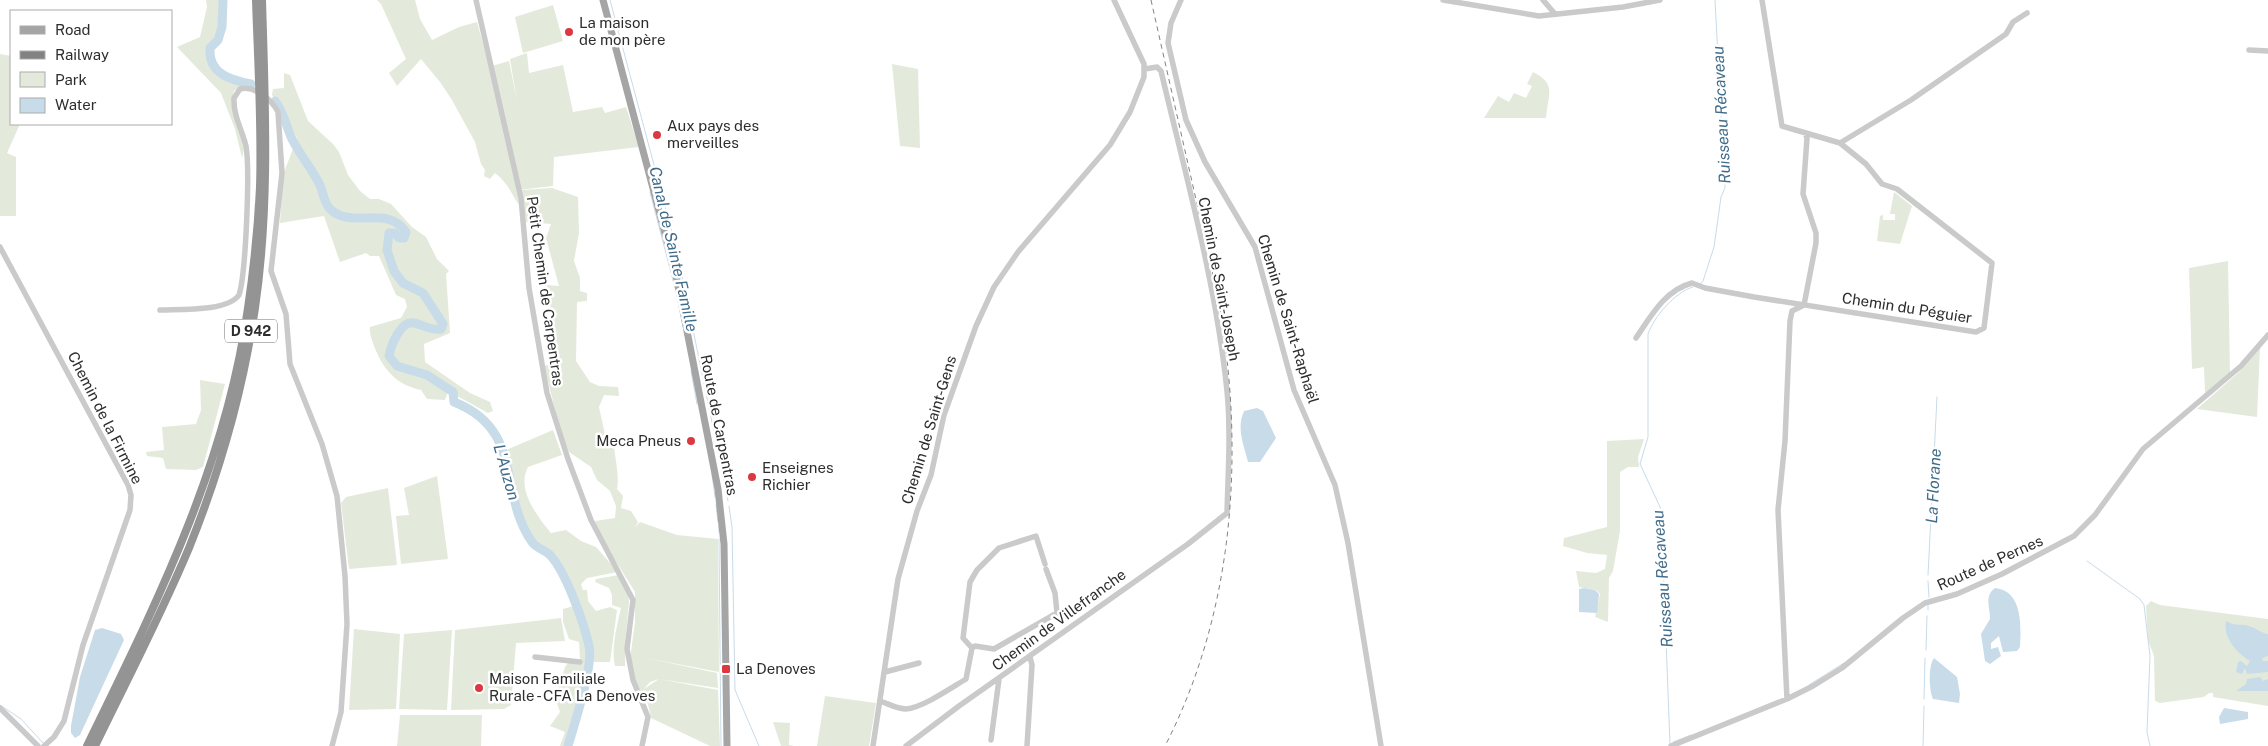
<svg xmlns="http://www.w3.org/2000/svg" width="2268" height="746" viewBox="0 0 2268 746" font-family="'Public Sans',sans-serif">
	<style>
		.green { fill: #e3eadb }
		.water { fill: #c8dbe9 }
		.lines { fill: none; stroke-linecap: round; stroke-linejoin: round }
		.stream { stroke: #c8dbe9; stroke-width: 1 }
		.river { stroke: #c8dbe9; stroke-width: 9 }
		.minor { stroke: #cacaca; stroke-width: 5.5 }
		.major { stroke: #a5a5a5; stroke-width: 7 }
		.highway { stroke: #949494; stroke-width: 8 }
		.rail { stroke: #828282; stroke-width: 1; stroke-dasharray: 5 4; stroke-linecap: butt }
		.poi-dot { fill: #db3841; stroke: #fff; stroke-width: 2 }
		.labels { text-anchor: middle; stroke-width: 5; stroke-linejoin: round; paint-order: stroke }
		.shield { fill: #fff; stroke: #6c6c6c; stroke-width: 1 }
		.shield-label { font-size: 14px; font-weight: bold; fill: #2d2d2d }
		.poi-label { font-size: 15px; fill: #2d2d2d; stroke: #fff; text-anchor: start }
		.street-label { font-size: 15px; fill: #2d2d2d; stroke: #fff }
		.water-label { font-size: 16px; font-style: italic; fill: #406c8a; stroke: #fff }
	</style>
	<rect width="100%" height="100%" fill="#fff"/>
	<path class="green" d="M206 0H220V27L208 48V56L214 71 221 78 244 85 234 91 232 98 244 149 242 158 235 129 221 93 177 47 200 37 207 7Z
		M377 0H415L420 19 432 40 459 27 477 22 488 62 492 66 509 61 517 101 510 59 527 53 529 73 563 65 573 112 602 107 605 113 626 107 639 147 554 157 553 186 518 190 519 205C511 193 507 182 495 173L490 179 484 176 485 170 481 164 475 142 452 100 440 82 421 59 397 86 389 73 406 59 381 4Z
		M553 5 563 41 523 53 515 17Z
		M0 54 11 56V124H20L7 153 16 157V216H0Z
		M892 64 918 69 920 148 900 146Z
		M1533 72C1557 84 1548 94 1546 118H1484L1498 96 1509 102 1514 93 1526 98 1532 86 1527 84Z
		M284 73 290 75 308 121 333 144 339 152 348 175 360 191 370 199H379L391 204 412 227 426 237 437 259 449 271 446 274 450 333 424 344 425 362 470 393 490 402 493 411 488 413 448 391 445 400 427 399 421 390C396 385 383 369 374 346 372 339 369 334 370 327L401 318 407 307 405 299 396 295 379 256H370L366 253 340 262 324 216 280 223 283 175 297 138 272 95 273 89 284 88Z
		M552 188 578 197 579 233 574 261 580 278V291L587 293V301L577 302 576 361 590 382 599 386 618 387 619 396 604 395 599 407 606 439 614 441C614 457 620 474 617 489L623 496 621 508 631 511 638 522 635 527 640 522 677 535 718 539 719 672 646 658 717 673 718 688 659 679 650 682 644 689 659 679 718 690 720 746H710L651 718 648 704 637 685 630 659 635 622V592L600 536 595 521 615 518 616 506 610 491 597 480 591 467 569 452 562 437 544 366 553 363C553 346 552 328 551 311 551 301 545 299 547 285L559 286 546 238 551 224 526 222 522 190Z
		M1894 192 1912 206 1900 244 1877 241 1880 216 1883 215V220H1895V214H1890Z
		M2228 261 2230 373 2205 393 2204 367 2192 369 2189 268Z
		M2260 347 2257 417 2197 409 2239 372Z
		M200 380 225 384 203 467 196 470 166 469 163 458 147 456 146 452 164 450 162 427 196 424 201 410Z
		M553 430 562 455 528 467C516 489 537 516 551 533L566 530 581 541 596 547 618 572 587 578 581 584 583 590H587L588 601 596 611 610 607 617 610 610 662H590L584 697 569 746H560L565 732 550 726 560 712 554 695C557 690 561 684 562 679 565 666 565 661 580 659L579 642 569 639 563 622V609L577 605 567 576 552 554 535 542 521 512 504 451Z
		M1644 439 1638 457 1639 467H1628L1620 472V531L1613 571 1609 578 1608 622 1595 617 1600 594 1596 590 1579 587 1576 571 1596 573 1605 569 1607 555 1587 553 1563 546 1564 538 1607 527V441Z
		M437 476 448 559 401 564 396 516 409 515 404 488Z
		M388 488 397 565 349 569 341 503 346 497Z
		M619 575 628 593 629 602 625 645V666H615C611 647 617 626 621 608L612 605V595L609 588 595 582 596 579Z
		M2151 601 2160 605 2268 619V706L2213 697V693H2209L2204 697 2160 703 2155 701 2154 656 2148 640 2146 606Z
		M561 618 565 641 516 643 511 705 504 709 451 710 455 630Z
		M354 629 400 634 396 709 349 710Z
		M452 630 447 710 399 709 404 634Z
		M825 696 876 703 869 746H817Z
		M400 715H482L481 746H397Z
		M773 722 790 723 789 745 794 746H781Z"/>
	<path class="water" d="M1257 408 1263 411 1276 438 1260 462H1248C1244 445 1236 429 1244 411Z
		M1584 588 1595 590 1599 594 1597 613 1579 612V589Z
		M1995 588C2023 591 2021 626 2020 647L2017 651 2003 652 1999 636 1991 643V649L1998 647 2001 656 1990 664 1985 661 1981 634 1990 619C1990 607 1984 596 1995 588Z
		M2226 621C2237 627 2240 623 2249 626 2257 628 2260 633 2268 634V656L2262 658 2263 661H2268V672L2247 674 2245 668 2242 674 2236 672 2238 662 2241 661 2247 666 2250 661C2236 652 2223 638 2226 621Z
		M102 628 121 634 124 640 80 735 75 738 71 733V726L80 677 95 630Z
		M1934 658 1957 677 1960 694 1959 703 1933 699C1929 690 1928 666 1934 658Z
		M2260 677 2263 681 2268 679V691H2236L2246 684 2247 679Z
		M2224 708 2248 712V719L2220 724 2219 717Z"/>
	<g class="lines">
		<path class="stream" d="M610 0 677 251 728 501
			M650 192 675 288
			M1700 284 1703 281 1714 247 1721 197 1725 188 1715 0
			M691 371 697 404
			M712 474 715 497
			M716 505 718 522
			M729 506 732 527 735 690 759 746
			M719 525V532
			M719 539 721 746
			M2087 561 2140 599 2144 605 2150 656 2147 732 2150 746
			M1928 575 1937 397
			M1928 581 1929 597
			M1928 610V605
			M1926 650 1927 616
			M1809 685 1844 663
			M1924 699 1925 658
			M0 705 21 719 44 744
			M1673 742 1691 735
			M1670 744 1661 509 1640 464 1648 437V334C1654 317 1675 292 1693 287
			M1923 746 1924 706"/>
		<path class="river" d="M223 0 222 27 218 40 210 48C208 74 231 80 251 84
			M275 101C284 113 286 126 292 139 300 155 312 169 320 185 323 192 324 203 330 209 351 230 387 204 406 232L404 238H399L395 233H389L387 250 394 271 403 283 423 293 443 324 441 329C431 331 424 325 414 323 401 320 391 345 389 356L397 366 427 375 453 392 454 402C525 430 497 492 532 542 536 548 545 550 550 555 566 572 584 623 589 646 594 665 574 725 568 746"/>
		<path class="minor" d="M476 0 521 198 529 288 547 393 568 459 591 520 633 600 627 649 633 680 648 717 642 746
			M1181 0 1171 23 1168 43 1186 120 1205 162 1255 247 1294 390 1335 485 1348 543 1381 746
			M1443 0 1539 16 1623 7 1660 0
			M1543 0 1555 14
			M2249 50 2268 51
			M1840 143 1911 100 2006 34 2013 22 2027 13
			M0 247 128 485 131 495 130 510 83 645 64 721 54 737 44 746
			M160 310C179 309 227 312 239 295 246 273 250 169 246 146 242 130 233 115 234 98L240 89C255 85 272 100 278 112L282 173 271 271 286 314 290 364 322 444 337 496 345 576 347 624 341 712 332 746
			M1636 338C1651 316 1665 290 1692 283L1705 288 1754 297 1976 332 1984 328 1992 263 1897 189 1882 184 1866 164 1840 143 1782 126 1762 0
			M972 648 963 638 970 582 977 570 999 548 1036 536 1045 564
			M535 657 580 662
			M885 672 919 663
			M1787 699 1778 510 1785 441 1790 321 1792 311 1804 305 1816 243V233L1803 194 1807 138 1805 133
			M880 701C889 704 897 709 906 709 922 708 951 688 966 679L972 648 975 646 994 649 1057 613 1055 593 1046 569
			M0 708 38 746
			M991 740 999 679
			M873 746 898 579 917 511 931 475 944 415 976 326 994 287 1018 252 1110 145 1130 112 1144 77V64L1114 0
			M906 746 959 706 1188 544 1227 513C1228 473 1231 432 1227 391 1216 283 1186 177 1161 71L1157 67 1145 69
			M1027 746 1032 665 1030 657
			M1671 746 1787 699 1813 686 1842 668 1903 618 1925 603 1957 594 2002 574 2074 536 2095 515 2143 449 2241 366 2268 335"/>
		<path class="major" d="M603 0 676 275 718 489 724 544 727 746"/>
		<path class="highway" d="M87 746C156 604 226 466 248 308 254 268 258 228 260 187 262 125 258 62 256 0
			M95 746C127 680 161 615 189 548 220 471 243 390 255 308 270 205 265 103 262 0"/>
		<path class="rail" d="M1151 0 1218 297C1245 447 1236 608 1165 746"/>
	</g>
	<g class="poi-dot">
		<circle cx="569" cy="32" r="5"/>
		<circle cx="657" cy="135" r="5"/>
		<circle cx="691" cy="441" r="5"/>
		<circle cx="752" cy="477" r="5"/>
		<rect x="721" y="664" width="10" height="10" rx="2.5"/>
		<circle cx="479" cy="688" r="5"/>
	</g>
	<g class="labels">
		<rect class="shield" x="225" y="319.5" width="52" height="23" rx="4"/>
		<g class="shield-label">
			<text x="251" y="336">D 942</text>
		</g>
		<g class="poi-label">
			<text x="579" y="28">La maison<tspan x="579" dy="17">de mon père</tspan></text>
			<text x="667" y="131">Aux pays des<tspan x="667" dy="17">merveilles</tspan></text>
			<text x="681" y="446" text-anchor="end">Meca Pneus</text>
			<text x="762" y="473">Enseignes<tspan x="762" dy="17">Richier</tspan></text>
			<text x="736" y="674">La Denoves</text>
			<text x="489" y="684">Maison Familiale<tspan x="489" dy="17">Rurale - CFA La Denoves</tspan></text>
		</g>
		<g class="street-label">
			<text transform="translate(1219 279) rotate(79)" y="5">Chemin de Saint-Joseph</text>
			<text transform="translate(545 291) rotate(82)" y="5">Petit Chemin de Carpentras</text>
			<text transform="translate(1907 308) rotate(9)" y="5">Chemin du Péguier</text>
			<text transform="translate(1288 319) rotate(73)" y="5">Chemin de Saint-Raphaël</text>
			<text transform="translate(105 418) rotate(63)" y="5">Chemin de la Firmine</text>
			<text transform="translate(719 425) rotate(79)" y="5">Route de Carpentras</text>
			<text transform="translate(929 430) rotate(-73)" y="5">Chemin de Saint-Gens</text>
			<text transform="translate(1990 563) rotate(-24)" y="5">Route de Pernes</text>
			<text transform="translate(1059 620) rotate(-36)" y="5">Chemin de Villefranche</text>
		</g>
		<g class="water-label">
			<text transform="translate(1721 115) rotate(-93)" y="6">Ruisseau Récaveau</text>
			<text transform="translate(674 249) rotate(77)" y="6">Canal de Sainte Famille</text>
			<text transform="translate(507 472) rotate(74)" y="6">L'Auzon</text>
			<text transform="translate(1933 486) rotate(-87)" y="6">La Florane</text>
			<text transform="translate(1662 579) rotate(-94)" y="6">Ruisseau Récaveau</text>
		</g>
	</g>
	<rect x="10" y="10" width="162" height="115" fill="#ffffff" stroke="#ababab"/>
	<rect x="20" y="26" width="25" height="8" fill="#a5a5a5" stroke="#ababab"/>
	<text x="55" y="35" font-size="15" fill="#2d2d2d">Road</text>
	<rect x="20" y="51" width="25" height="8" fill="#828282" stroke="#ababab"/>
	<text x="55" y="60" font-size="15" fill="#2d2d2d">Railway</text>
	<rect x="20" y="72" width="25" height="15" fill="#e3eadb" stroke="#ababab"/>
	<text x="55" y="85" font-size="15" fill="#2d2d2d">Park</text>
	<rect x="20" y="98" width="25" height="15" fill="#c8dbe9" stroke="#ababab"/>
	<text x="55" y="110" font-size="15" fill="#2d2d2d">Water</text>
</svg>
